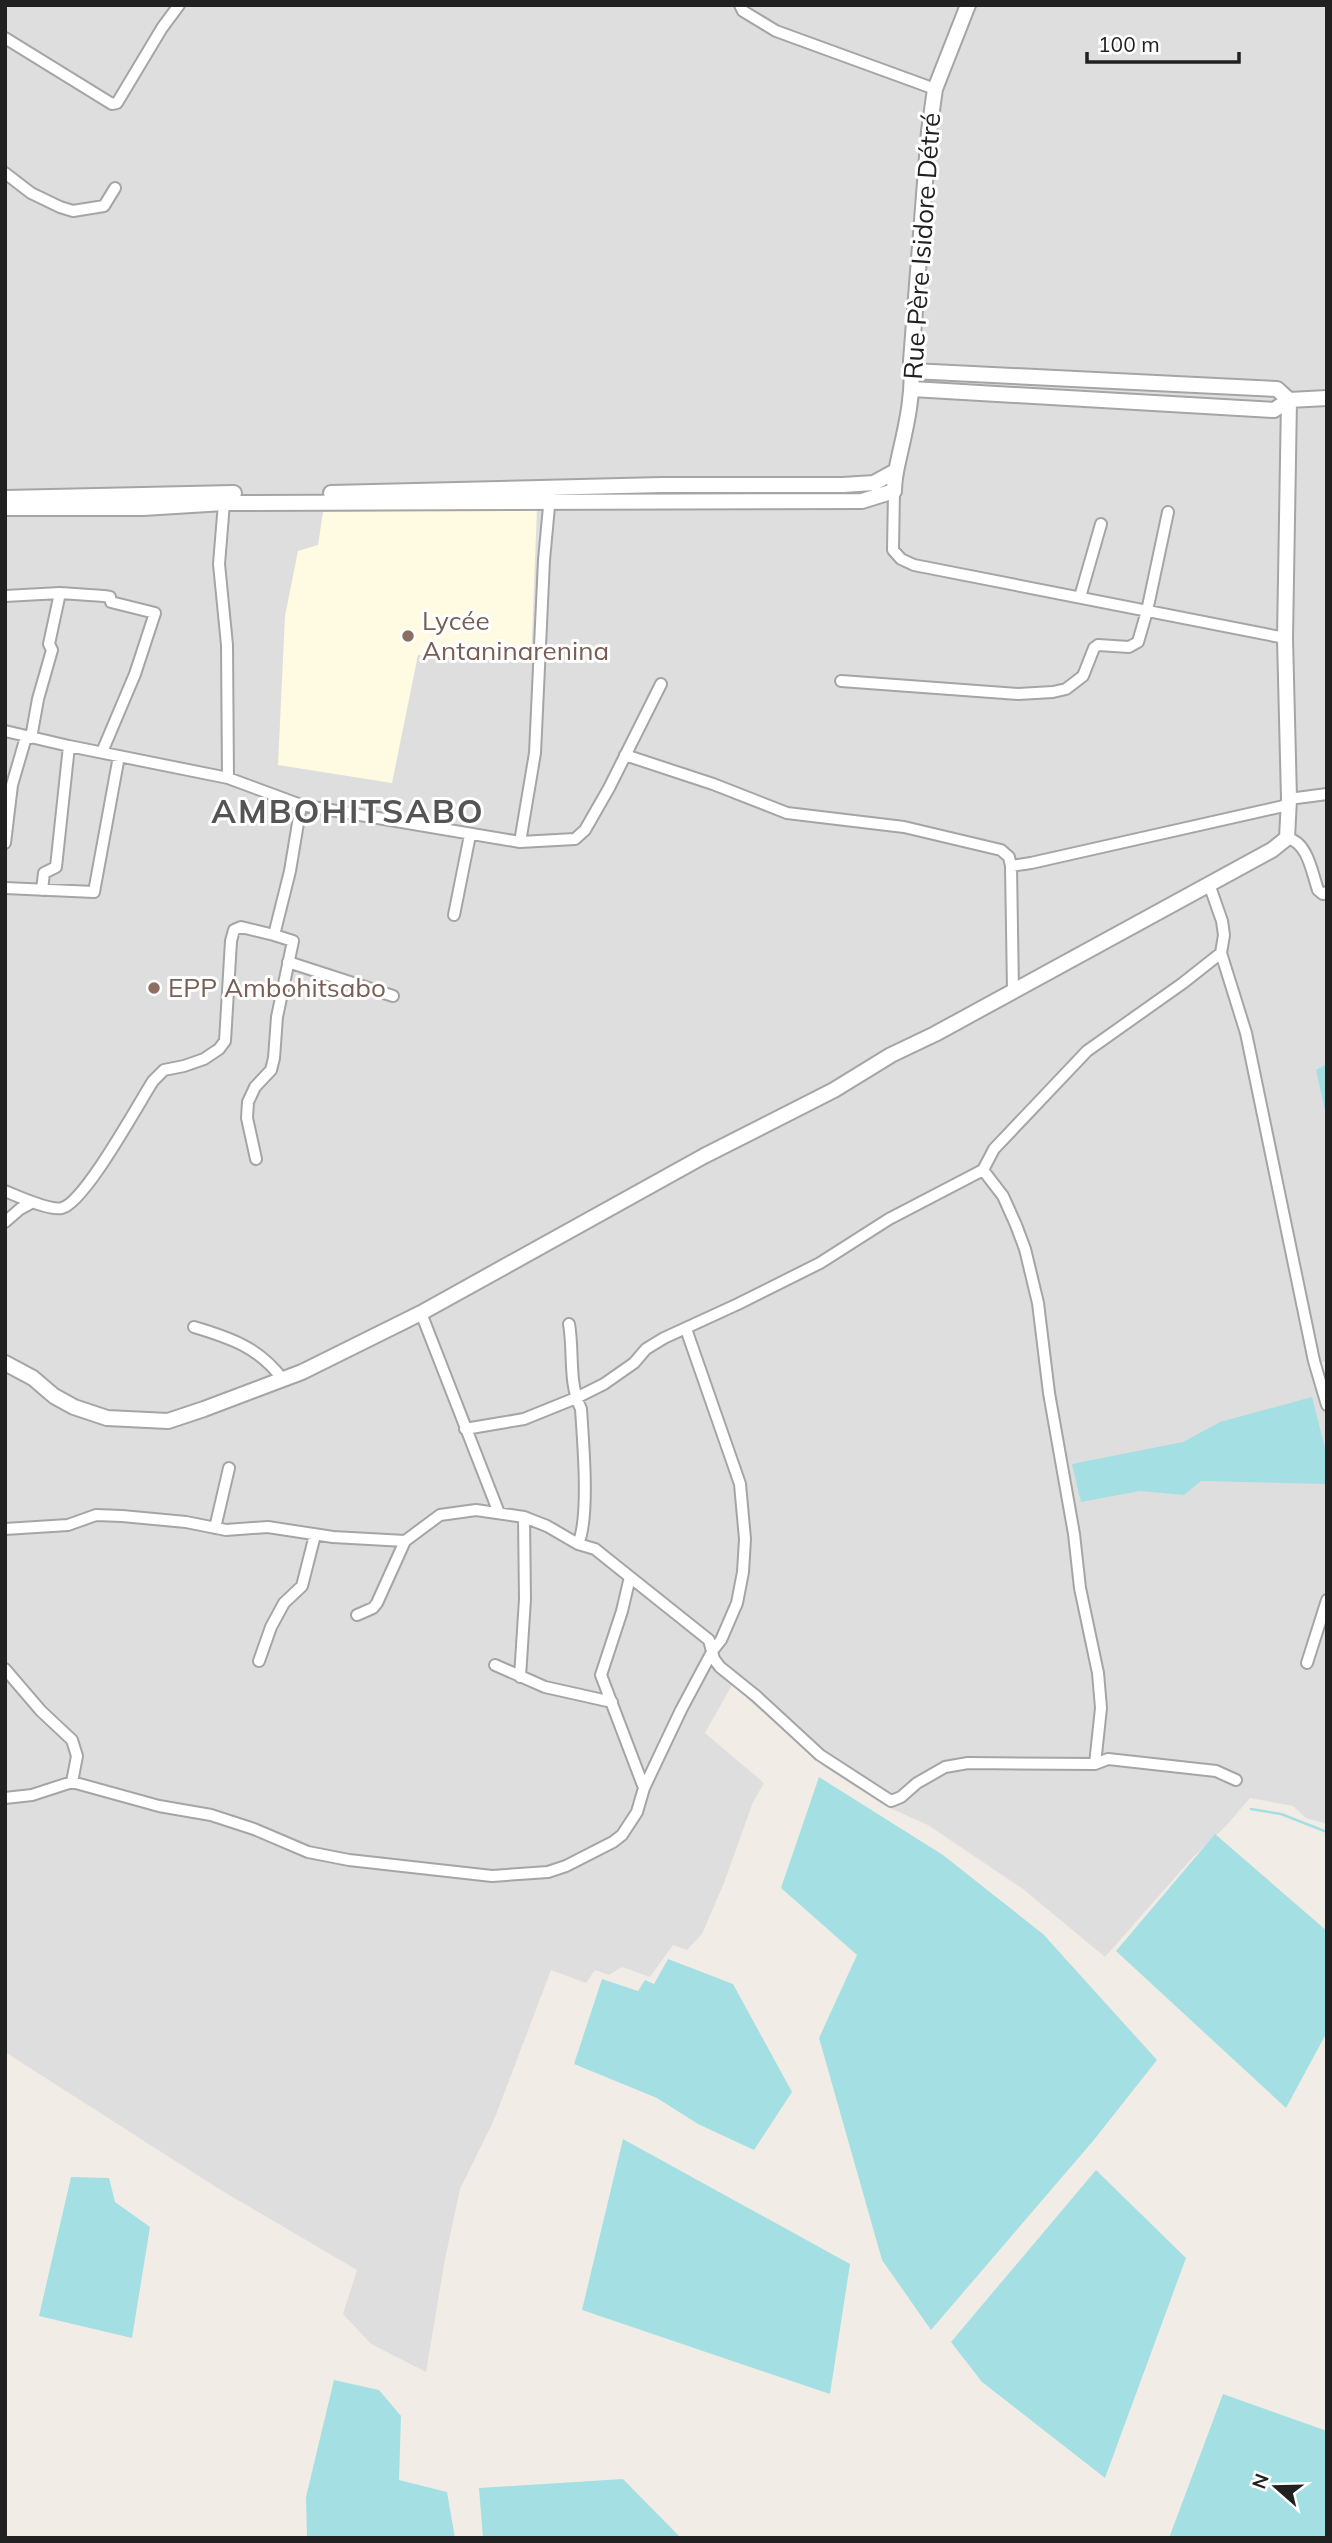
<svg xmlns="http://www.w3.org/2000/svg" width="1332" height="2543" viewBox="0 0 1332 2543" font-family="Mulish,sans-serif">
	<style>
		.residential { fill: #dfdede }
		.education { fill: #fffae2 }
		.water { fill: #a4e0e3 }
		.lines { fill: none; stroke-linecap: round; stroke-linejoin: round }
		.stream { stroke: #a4e0e3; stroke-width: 2.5 }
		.minor-casing { stroke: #a5a5a5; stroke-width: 14 }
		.tertiary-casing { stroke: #a5a5a5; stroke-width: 18 }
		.minor { stroke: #fff; stroke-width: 10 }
		.tertiary { stroke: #fff; stroke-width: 14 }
		.education-dot { fill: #8d6e63; stroke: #fff; stroke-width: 2.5 }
		.labels { text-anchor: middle; stroke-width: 6; stroke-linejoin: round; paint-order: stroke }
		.street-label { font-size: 26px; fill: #212121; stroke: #fff }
		.education-label { font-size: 26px; fill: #785e54; stroke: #fff; text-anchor: start }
		.district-label { font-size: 33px; font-weight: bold; letter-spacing: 2px; fill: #545454; stroke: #fff }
	</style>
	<rect width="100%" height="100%" fill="#f2ece6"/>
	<path class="residential" d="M5 5H1327V1362H1319L1327 1387V1824L1306 1818 1293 1806 1250 1798 1225 1827 1194 1856 1105 1957 1023 1889 928 1825 885 1806 823 1766 732 1685 705 1733 764 1783 753 1802 724 1883 702 1934 687 1950 673 1945 650 1977 622 1967 609 1975 595 1970 586 1983 551 1970 494 2120 460 2189 445 2259 426 2372 371 2344 343 2314 357 2270 219 2189 5 2052Z"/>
	<path class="education" d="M537 509 531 663 418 655 392 783 278 765 285 616 298 551 318 545 323 512Z"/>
	<path class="water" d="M1327 1064V1114L1326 1115 1316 1070Z
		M1312 1397 1327 1456V1484L1201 1481 1184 1495 1140 1491 1081 1502 1072 1464 1183 1442 1220 1422Z
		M819 1777 943 1855 1043 1934 1157 2060 1093 2141 931 2330 882 2260 819 2038 857 1955 781 1888Z
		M1215 1834 1327 1931V2032L1286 2108 1116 1951Z
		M668 1959 733 1984 792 2092 754 2150 698 2124 657 2098 574 2064 602 1979 638 1991 645 1980 654 1984Z
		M623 2139 850 2264 830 2394 582 2310Z
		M1096 2170 1186 2258 1105 2478 982 2382 951 2342Z
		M71 2177 109 2178 115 2202 150 2227 132 2338 39 2316Z
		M334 2380 379 2390 401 2416 399 2480 447 2492 455 2538H307L306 2497Z
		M1223 2394 1327 2431V2538H1169Z
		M623 2479 681 2538H483L479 2488Z"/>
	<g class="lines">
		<path class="stream" d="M1251 1809 1281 1814 1327 1832"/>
		<g class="minor-casing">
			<path id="minor" d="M740 5 743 11 776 31 935 89
				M5 38 112 104 117 103 162 28 179 5
				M5 173 31 193 60 207 73 211 104 206 115 188
				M894 491 893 550 901 559 914 565 1285 638
				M224 503 219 564 227 645 228 778
				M5 596 60 593 104 596 110 597 111 602 155 613 135 674 102 752
				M1080 597 1101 524
				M841 681 1018 694 1053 692 1066 689 1083 676 1094 648 1098 645 1129 647 1138 642 1147 611 1168 512
				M5 731 69 746 56 867 44 873 42 890
				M31 738 38 699 52 650 49 644 60 593
				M69 746 228 778 301 805 520 842 535 753 544 560 550 496
				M625 755 713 784 787 813 904 827 1001 850 1009 857 1011 866 1013 991
				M1289 799 1327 794
				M1287 838C1308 842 1312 873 1318 890L1323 894 1327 892
				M520 842 575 839 585 830 609 788 661 684
				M5 843 12 785 26 737
				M1011 866 1031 863 1288 805
				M1209 884 1222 921 1224 935 1221 953 1246 1033 1314 1361 1327 1405
				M5 888 94 892 119 756
				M454 915 470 835
				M288 962 393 996
				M256 1159 247 1118 248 1102 255 1087 271 1070 274 1058 277 1017 293 941 274 935
				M5 1191C17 1196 50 1211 62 1208 85 1202 137 1106 153 1081L164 1070 184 1066 204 1059 219 1049 225 1041 231 941 234 930 241 927 274 935 290 871 301 805
				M5 1222 20 1209 31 1203
				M421 1313 499 1513
				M569 1324C574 1352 568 1383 581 1409 583 1441 590 1517 578 1544
				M194 1327C231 1338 260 1348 283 1380
				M465 1429 524 1419 576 1398 604 1384 634 1363 646 1349 664 1338 738 1304 820 1263 889 1219 983 1170
				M215 1528 229 1468
				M5 1529 68 1525 96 1515 122 1516 186 1522 226 1530 268 1527 333 1537 405 1541
				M630 1577 709 1640 714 1659 720 1667 756 1696 820 1755 891 1801 901 1797 917 1783 945 1767 968 1763 1095 1764 1101 1708 1098 1673 1080 1588 1074 1534 1049 1393 1038 1303 1025 1249 1016 1225 1003 1196 983 1170 994 1149 1087 1051 1183 983 1221 953
				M357 1615 373 1608 377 1603 405 1541 440 1515 476 1510 524 1517 547 1526 578 1544 595 1549 630 1577 622 1611 601 1675 644 1788
				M259 1661 271 1627 284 1603 302 1586 315 1535
				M1307 1663 1327 1600
				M495 1665 545 1687 612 1702
				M5 1669 41 1711 72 1740 77 1756 72 1782
				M520 1677 525 1599 524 1517
				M1095 1764 1108 1759 1216 1771 1236 1780
				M5 1798 32 1795 72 1782 159 1806 211 1815 254 1829 308 1852 349 1860 492 1876 548 1872 566 1866 613 1842 622 1835 637 1812 644 1788 681 1710 713 1650 721 1640 737 1603 743 1572 745 1539 740 1484 686 1329"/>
		</g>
		<g class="tertiary-casing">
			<path id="tertiary" d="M912 389 1274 410 1289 400 1327 398
				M331 493 662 485H843L874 483 894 472
				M5 498 234 493
				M5 508H143L224 503 862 501 894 491C894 477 897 467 900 453 907 423 914 391 911 361L929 131 935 89 968 5
				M5 1363 33 1378 54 1396 74 1407 107 1418 168 1421 204 1409 302 1372 421 1313 704 1156 834 1090 891 1055 935 1034 1272 850 1287 838 1289 799 1285 638 1289 400 1277 389 912 371"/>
		</g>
		<use href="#minor" class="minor"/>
		<use href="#tertiary" class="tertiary"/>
	</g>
	<g class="education-dot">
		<circle cx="408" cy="636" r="7"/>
		<circle cx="154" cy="988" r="7"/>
	</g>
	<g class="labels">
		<g class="street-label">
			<text transform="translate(922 246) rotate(-86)" y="9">Rue Père Isidore Détré</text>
		</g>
		<g class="education-label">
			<text x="422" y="630">Lycée<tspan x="422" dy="30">Antaninarenina</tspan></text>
			<text x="168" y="997">EPP Ambohitsabo</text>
		</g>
		<g class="district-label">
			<text x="348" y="823">AMBOHITSABO</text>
		</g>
	</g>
	<rect width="1332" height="2543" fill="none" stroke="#212121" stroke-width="14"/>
	<g transform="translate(1276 2487) rotate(290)" stroke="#ffffff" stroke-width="5" paint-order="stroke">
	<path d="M0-5L12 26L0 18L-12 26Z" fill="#212121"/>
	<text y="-10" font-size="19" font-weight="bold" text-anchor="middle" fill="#212121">N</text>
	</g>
	<path d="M1087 52v10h152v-10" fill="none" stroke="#212121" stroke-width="3.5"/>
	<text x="1098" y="52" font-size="21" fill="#212121" stroke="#ffffff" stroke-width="5" paint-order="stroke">100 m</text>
</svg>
